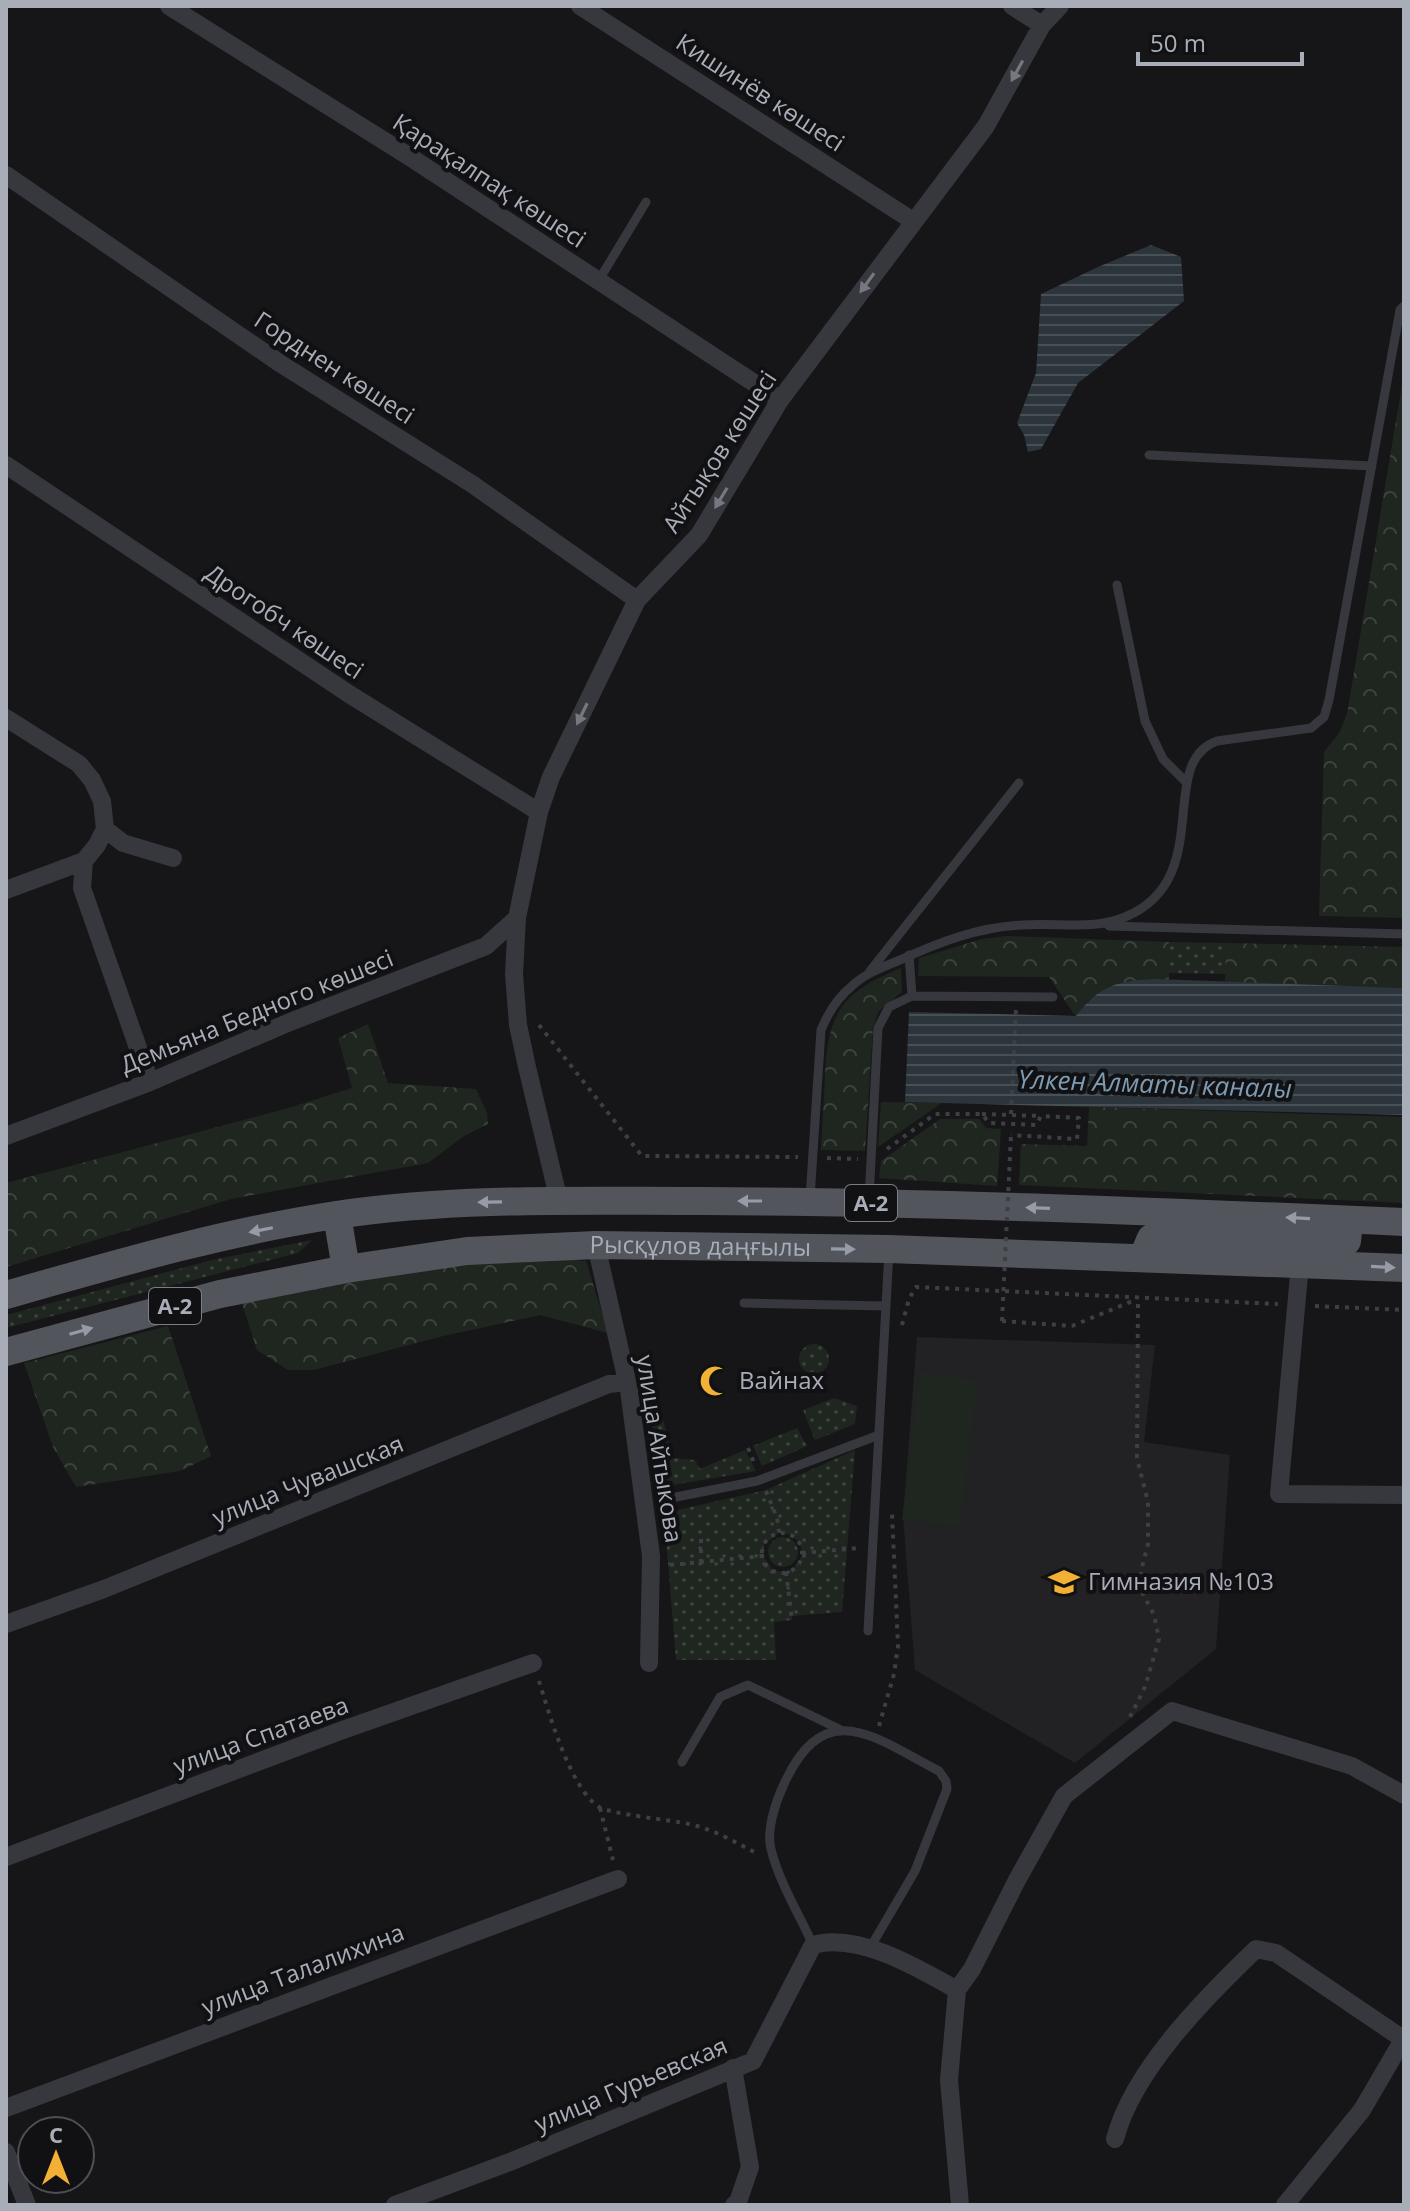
<svg xmlns="http://www.w3.org/2000/svg" width="1410" height="2211" viewBox="0 0 1410 2211" font-family="'Open Sans',sans-serif">
	<style>
		.built { fill: #222225 }
		.grass { fill: url(#grass-dots); fill-rule: evenodd }
		.forest { fill: url(#forest-crowns) }
		.pitch { fill: #1e261f }
		.water { fill: url(#water-rules) }
		.lines { fill: none; stroke-linecap: round; stroke-linejoin: round }
		.path { stroke: #3d3f44; stroke-width: 4; stroke-dasharray: 4 6; stroke-linecap: butt }
		.lane { stroke: #37383d; stroke-width: 9 }
		.street { stroke: #37383d; stroke-width: 18 }
		.primary { stroke: #53555c; stroke-width: 28 }
		.path-bridge { stroke: #3d3f44; stroke-width: 4; stroke-dasharray: 4 6; stroke-linecap: butt }
		.oneway { fill: #757881 }
		.oneway2 { fill: #979ba6 }
		.labels { text-anchor: middle; stroke-width: 8; stroke-linejoin: round; paint-order: stroke }
		.shield { fill: #111113; stroke: #7b7e86; stroke-width: 2 }
		.shield-label { font-size: 22px; font-weight: bold; fill: #a8adb8 }
		.street-label { font-size: 24px; fill: #a8adb8; stroke: #111113 }
		.poi-label { font-size: 24px; fill: #a8adb8; stroke: #111113; text-anchor: start }
		.water-label { font-size: 26px; font-style: italic; fill: #7f9bb3; stroke: #111113 }
	</style>
	<defs>
		<pattern id="grass-dots" width="8" height="8" patternUnits="userSpaceOnUse" patternTransform="scale(2)"><rect width="8" height="8" fill="#1e261f"/><path d="M2 2h.1M6 6h.1" fill="none" stroke="#3c433d" stroke-width="1.8" stroke-linecap="round"/></pattern>
		<pattern id="forest-crowns" width="20" height="18" patternUnits="userSpaceOnUse" patternTransform="scale(2)"><rect width="20" height="18" fill="#1e261f"/><path d="M2 6a3 3 0 1 1 6 0M12 15a3 3 0 1 1 6 0" fill="none" stroke="#3c433d"/></pattern>
		<pattern id="water-rules" width="6" height="5" patternUnits="userSpaceOnUse" patternTransform="scale(2)"><rect width="6" height="5" fill="#2c353c"/><path d="M0 2.5h6" fill="none" stroke="#485056"/></pattern>
	</defs>
	<rect width="100%" height="100%" fill="#161618"/>
	<path class="built" d="M917 1337 1155 1345 1144 1442 1230 1455 1216 1649 1075 1763 915 1670 903 1516Z"/>
	<path class="grass" d="M1169 942 1226 943V974L1169 973Z
		M312 1240 298 1253 6 1328V1315L212 1260Z
		M799 1359a15 15 0 1 1 30 0a15 15 0 1 1-30 0Z
		M646 1381 661 1412 669 1442 657 1462Z
		M834 1398 857 1406 855 1424 815 1440 803 1410Z
		M797 1428 807 1446 762 1466 753 1446Z
		M745 1450 756 1471 660 1487 659 1476 672 1458 695 1460 700 1469Z
		M855 1450 842 1612 792 1616V1620L774 1622 776 1660H676L664 1513 766 1490ZM779 1533C792 1533 800 1540 802 1552 800 1567 788 1575 773 1570L763 1556 764 1544Z
		M768 1552a15 15 0 1 1 30 0a15 15 0 1 1-30 0Z"/>
	<path class="forest" d="M1404 373V918L1319 916 1324 752 1339 733 1347 714Z
		M1007 936 1169 942V980L1155 979 1089 1000 1076 1017 1049 977 918 976 919 958 982 939Z
		M1226 943 1404 947V988L1225 982Z
		M901 968 902 992 879 1011 873 1027 865 1151 821 1150C822 1125 824 1100 825 1075 828 1012 842 992 901 968Z
		M368 1024 388 1083 476 1089 487 1113 488 1124 464 1136 428 1163 231 1199 6 1267V1183L285 1109 352 1088 338 1038Z
		M881 1102 942 1103 878 1147Z
		M1089 1107 1404 1117V1203L1019 1185 1021 1144 1087 1146Z
		M940 1119H979L986 1128 1001 1129 997 1186 879 1178 881 1161Z
		M540 1257 586 1261 608 1333 540 1315 439 1337 314 1370H288L257 1350 242 1304 407 1270Z
		M168 1326 211 1456 180 1471 76 1487 53 1447 24 1363Z"/>
	<path class="pitch" d="M920 1372 978 1380 960 1527 902 1520Z"/>
	<path class="water" d="M1151 245 1181 257 1184 301 1078 383 1041 449 1028 452 1024 435 1017 423 1036 373 1041 294 1098 267Z
		M1155 979 1404 988V1115L905 1102 909 1012 1076 1016C1100 985 1117 981 1155 979Z"/>
	<g class="lines">
		<path class="path" d="M539 1025 642 1156 798 1157
			M982 1114 1040 1116
			M1011 1114 1016 1009
			M887 1149 935 1114H982L989 1123 1036 1125 1041 1116 1079 1118 1077 1139 1011 1135
			M827 1158 858 1159
			M1315 1306 1404 1310
			M1002 1321 1072 1326 1135 1300
			M902 1325 909 1299 916 1287 1278 1304
			M748 1448 755 1465
			M766 1491 777 1518 779 1532
			M762 1553a20 20 0 1 1 40 0a20 20 0 1 1-40 0Z
			M701 1539V1562
			M802 1553 859 1548
			M670 1565 763 1556
			M786 1572 792 1620
			M539 1681C549 1713 570 1788 599 1807 610 1814 671 1820 689 1824 713 1829 735 1842 756 1853
			M1130 1717 1145 1687 1159 1639 1154 1615 1143 1594 1141 1571 1148 1544V1502L1137 1458 1138 1299
			M879 1726 894 1674 898 1646 892 1513
			M600 1808 613 1860"/>
		<path class="lane" d="M599 280 646 202
			M1149 455 1372 466
			M1117 585 1145 721 1163 759 1186 782
			M1109 926 1404 934
			M909 955 912 996
			M870 971 1019 783
			M810 1198 821 1030C828 1013 837 998 852 986 866 973 883 967 900 960 940 942 978 927 1022 925 1057 922 1092 931 1125 917 1217 879 1155 763 1217 741L1311 728 1324 717 1329 700 1400 310 1404 306
			M869 1198 878 1028 889 1007 912 996 1053 997
			M744 1303 885 1306
			M676 1497 757 1481 879 1435
			M868 1631 889 1251
			M682 1762 720 1697 748 1685 839 1729
			M813 1945C799 1914 779 1882 771 1849 766 1830 776 1801 784 1784 825 1694 875 1738 939 1771L946 1781 947 1789 915 1871 870 1948"/>
		<path class="street" d="M169 6 410 157 780 400
			M580 6 913 221
			M1012 6 1042 25
			M6 175 281 364 472 484 637 600
			M6 465 349 694 539 812
			M6 718 79 764 92 780 102 801 105 829 97 845 84 861 82 888 150 1082
			M105 829 123 843 173 858
			M6 890 84 861
			M6 1136 150 1082 290 1022 486 946 517 918
			M559 1201 527 1067 518 1025 514 974 517 918 539 812 551 777 637 600 699 535 780 400 986 126 1042 25 1060 6
			M596 1245 629 1390 651 1556 649 1663
			M1300 1264 1279 1494 1404 1495
			M6 1624 104 1589 609 1384 627 1382
			M6 1857 340 1731 533 1663
			M733 2068 750 2167 738 2202 734 2205
			M6 2108 618 1879
			M1115 2139C1133 2070 1205 1998 1256 1949L1276 1953 1403 2039
			M6 2152 27 2205
			M395 2205 510 2162 753 2061 813 1945C858 1932 918 1968 957 1990
			M960 2205 949 2080 957 1990 972 1969 1017 1880 1064 1796 1172 1711 1352 1766 1404 1795
			M1285 2205 1362 2110 1404 2038"/>
		<g class="primary">
			<path d="M337 1215 346 1269"/>
			<path d="M1143 1257 1151 1238 1341 1245 1347 1241 1349 1220"/>
			<path d="M6 1295C115 1264 224 1232 336 1215 457 1197 581 1201 704 1201 937 1202 1171 1212 1404 1222"/>
			<path id="s1" d="M6 1352 220 1294 346 1269 467 1251 596 1245 889 1249 1404 1268"/>
		</g>
		<path class="path-bridge" d="M1002 1321 1011 1135"/>
	</g>
	<defs><path id="oneway-solid" d="M-6-.8H1V-3.2L6.5 0L1 3.2V.8H-6Z" transform="scale(2)"/></defs>
	<g class="oneway">
		<use href="#oneway-solid" transform="translate(1017 71) rotate(119)"/>
		<use href="#oneway-solid" transform="translate(867 283) rotate(126)"/>
		<use href="#oneway-solid" transform="translate(721 498) rotate(121)"/>
		<use href="#oneway-solid" transform="translate(582 714) rotate(116)"/>
	</g>
	<g class="oneway2">
		<use href="#oneway-solid" transform="translate(750 1201) rotate(-180)"/>
		<use href="#oneway-solid" transform="translate(490 1202) rotate(179)"/>
		<use href="#oneway-solid" transform="translate(1038 1208) rotate(-178)"/>
		<use href="#oneway-solid" transform="translate(1298 1218) rotate(-177)"/>
		<use href="#oneway-solid" transform="translate(261 1230) rotate(169)"/>
		<use href="#oneway-solid" transform="translate(843 1249) rotate(1)"/>
		<use href="#oneway-solid" transform="translate(1383 1267) rotate(3)"/>
		<use href="#oneway-solid" transform="translate(81 1331) rotate(-16)"/>
	</g>
	<defs>
		<g id="mosque-bare" transform="scale(2.4)"><path d="M3.5-4.9A6 6 0 1 0 3.5 4.9A5 5 0 1 1 3.5-4.9Z" fill="#f2b134" stroke="#111113" stroke-width="2.5" paint-order="stroke"/></g>
		<g id="school-bare" transform="scale(2.4)"><path d="M0-5L7-2L0 1L-7-2ZM-4 1L0 2.5L4 1V4Q0 6-4 4Z" fill="#f2b134" stroke="#111113" stroke-width="2.5" paint-order="stroke"/></g>
	</defs>
	<g fill-rule="evenodd">
		<use href="#mosque-bare" x="715" y="1381"/>
		<use href="#school-bare" x="1064" y="1582"/>
	</g>
	<g class="labels">
		<g class="shield">
			<rect x="845" y="1185" width="52" height="36" rx="6"/>
			<rect x="149" y="1288" width="52" height="36" rx="6"/>
		</g>
		<g class="shield-label">
			<text x="871" y="1211">A-2</text>
			<text x="175" y="1314">A-2</text>
		</g>
		<g class="street-label">
			<text transform="translate(760 93) rotate(33)" y="8">Кишинёв көшесі</text>
			<text transform="translate(489 181) rotate(33)" y="8">Қарақалпақ көшесі</text>
			<text transform="translate(334 368) rotate(33)" y="8">Горднен көшесі</text>
			<text transform="translate(720 452) rotate(-57)" y="8">Айтықов көшесі</text>
			<text transform="translate(284 622) rotate(34)" y="8">Дрогобч көшесі</text>
			<text transform="translate(257 1012) rotate(-22)" y="8">Демьяна Бедного көшесі</text>
			<text dy="8" stroke="none"><textPath href="#s1" startOffset="706">Рысқұлов даңғылы</textPath></text>
			<text transform="translate(659 1449) rotate(81)" y="8">улица Айтыкова</text>
			<text transform="translate(308 1481) rotate(-22)" y="8">улица Чувашская</text>
			<text transform="translate(261 1736) rotate(-20)" y="8">улица Спатаева</text>
			<text transform="translate(303 1970) rotate(-21)" y="8">улица Талалихина</text>
			<text transform="translate(631 2085) rotate(-23)" y="8">улица Гурьевская</text>
		</g>
		<g class="poi-label">
			<text x="739" y="1389">Вайнах</text>
			<text x="1088" y="1590">Гимназия №103</text>
		</g>
		<g class="water-label">
			<text transform="translate(1155 1084) rotate(2)" y="9">Үлкен Алматы каналы</text>
		</g>
	</g>
	<rect width="1410" height="2211" fill="none" stroke="#a8adb8" stroke-width="16"/>
	<g transform="translate(56 2155)"><circle r="38" fill="#111113" stroke="#4d4f55" stroke-width="2"/>
	<path d="M0-6L14 30L0 20L-14 30Z" fill="#f2b134"/>
	<text y="-12" font-size="22" font-weight="bold" text-anchor="middle" fill="#a8adb8">С</text>
	</g>
	<path d="M1138 52v12h164v-12" fill="none" stroke="#a8adb8" stroke-width="4"/>
	<text x="1150" y="52" font-size="24" fill="#a8adb8" stroke="#111113" stroke-width="6" paint-order="stroke">50 m</text>
</svg>
